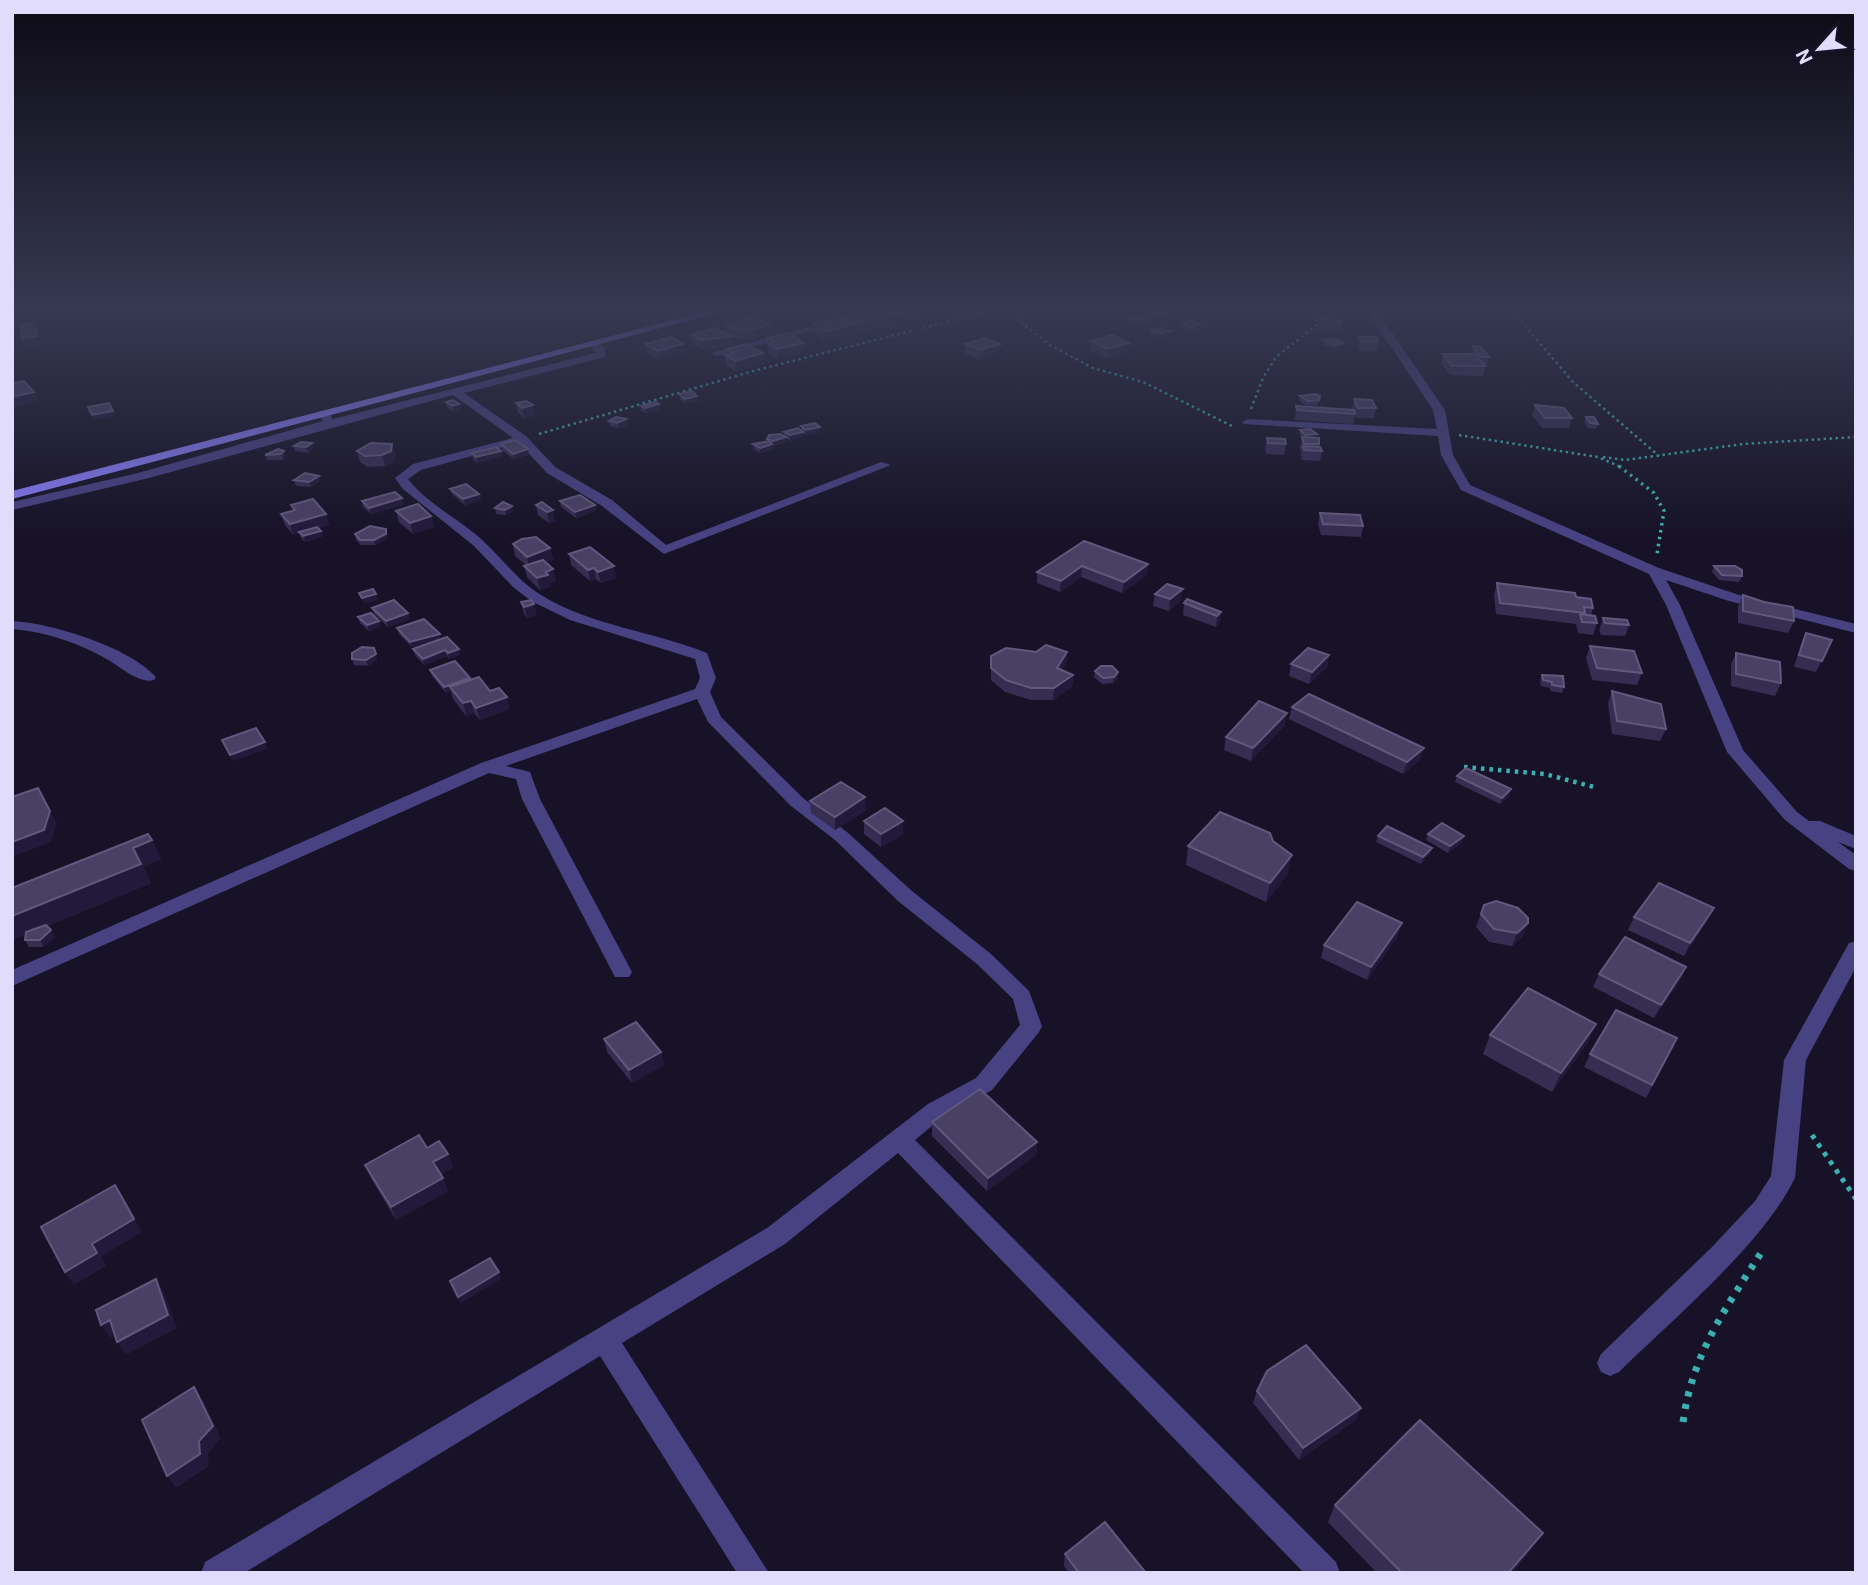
<svg xmlns="http://www.w3.org/2000/svg" width="1868" height="1585" viewBox="0 0 1868 1585" font-family="Roboto,sans-serif">
	<style>
		.lines { fill: none; stroke-linecap: round; stroke-linejoin: round }
		.path-far4 { stroke: #3bb0b1; stroke-width: 2.5; stroke-dasharray: 2.5 3.5; stroke-linecap: butt }
		.path-far3 { stroke: #3bb0b1; stroke-width: 3.5; stroke-dasharray: 2.5 4.5; stroke-linecap: butt }
		.path-far2 { stroke: #3bb0b1; stroke-width: 4.5; stroke-dasharray: 3.5 5; stroke-linecap: butt }
		.path-far1 { stroke: #3bb0b1; stroke-width: 5; stroke-dasharray: 4.5 6; stroke-linecap: butt }
		.path { stroke: #3bb0b1; stroke-width: 7; stroke-dasharray: 5 8; stroke-linecap: butt }
		.street { fill: #484182; fill-rule: evenodd }
		.secondary { fill: #867af4; fill-rule: evenodd }
		.wall { fill: #372d53 }
		.shaded-wall { fill: #221a3a }
		.building { fill: #494065; stroke: #61587d; stroke-width: 2 }
	</style>
	<rect width="100%" height="100%" fill="#171227"/>
	<g class="lines">
		<path class="path-far4" d="M1020 312 1018 320 1050 345 1093 368 1143 382 1232 426
			M1513 312 1573 382 1659 456
			M923 328 987 312
			M1251 409 1263 378 1276 357 1318 324 1315 312
			M539 434 753 371 911 331
			M1459 435 1598 457 1623 468
			M1603 457 1625 460 1743 444 1856 437"/>
		<path class="path-far3" d="M1619 466 1654 493 1664 511 1657 554"/>
		<path class="path-far2" d="M1464 767 1545 774 1594 787"/>
		<path class="path-far1" d="M1812 1135 1856 1199"/>
		<path class="path" d="M1683 1422C1693 1351 1727 1307 1764 1248"/>
		<path class="street" d="M866 312H884L716 356 711 353Z
			M899 312H913L919 316 914 319Z
			M1368 312H1378L1445 410 1453 455 1470 485 1659 568 1739 595 1856 624V633L1729 601 1666 580 1680 605 1743 750 1797 812 1809 821H1820L1856 836V849L1838 842 1856 855V871L1849 869 1785 820 1727 752 1666 605 1649 574 1461 490 1441 455 1438 436 1244 424 1242 422 1248 419 1437 429 1433 410Z
			M589 342H597L605 348V357L464 393 526 436 555 467 612 500 666 545 881 462 891 465 664 554 602 506 547 473 519 443 421 470 408 479C426 502 452 515 474 533 498 552 515 579 541 595 591 626 653 631 707 653L716 678 710 692 721 717 803 798 847 832 912 891 991 954 1029 991 1042 1026 1039 1032 992 1090 944 1116 915 1140 1336 1562 1340 1573H1304L898 1153 785 1244 622 1343 769 1573H737L600 1356 244 1573H201L205 1562 767 1228 928 1104 976 1078 1020 1025 1013 999 977 964 898 901 835 840 791 806 708 722 697 699 506 766 530 772 540 799 632 972 629 977H615L522 799 516 779 489 773 12 986V970L481 763 695 689 700 678 695 659 570 620 531 601 513 587 474 546 403 489 395 478 413 464 513 438 453 395 145 479 12 510V502L138 473 323 421 317 413 319 411H327L333 419 596 353 588 344Z
			M12 621C52 623 129 647 156 677L154 680C139 684 122 668 110 661 79 643 48 632 12 629Z
			M1856 941V967L1806 1060 1795 1178C1762 1245 1674 1318 1619 1372L1610 1376 1601 1372 1597 1363 1601 1354 1711 1248 1755 1201 1771 1176 1784 1060 1849 943Z"/>
		<path class="secondary" d="M704 312H721L12 499V491Z"/>
	</g>
	<path class="wall" d="M563 312H583V315L571 318Z
		M855 312H910V320L823 342 814 333 813 323 851 316 850 313Z
		M1126 312V313L1115 316 1105 313Z
		M1153 312H1174L1173 316 1161 319 1153 316Z
		M1322 318 1341 320 1338 331 1319 329Z
		M1128 319 1148 325 1137 327 1127 324Z
		M726 324 769 325 770 334 753 339H739L727 333Z
		M1182 324 1201 325 1200 330 1191 331 1182 328Z
		M1151 330 1170 331V336L1161 338 1151 335Z
		M691 335 732 345 703 350 692 344Z
		M1359 337 1378 342 1376 351H1360L1358 346Z
		M768 338 805 352 777 359 768 353Z
		M1323 340 1342 347 1334 349 1322 345Z
		M1091 341 1129 343 1128 352 1107 358 1091 351Z
		M646 344 684 353 659 360 647 353Z
		M965 344H1000V354L980 360 965 353Z
		M1473 346 1489 357 1483 376 1450 375 1441 363 1443 354H1471Z
		M726 349 764 363 736 371 726 365Z
		M679 394 698 401 685 404 680 399Z
		M1300 396H1320L1318 405 1307 406 1299 401Z
		M1354 399 1376 408 1374 418H1356L1355 415 1353 424 1295 420 1296 406 1352 410Z
		M446 402 459 404 460 409 453 412 447 407Z
		M516 403 533 405 535 415 524 418 518 413Z
		M1535 405 1572 418 1569 428H1542L1532 415Z
		M641 406 660 410 646 413 641 411Z
		M1586 417 1598 424 1596 429 1588 428 1584 422Z
		M626 419 627 425 618 428 610 426 609 421Z
		M801 426 820 427V432L805 435 803 433V437L790 441 786 438V442L772 446 773 449 760 453 754 449 753 444 767 441V439L784 436V432L802 431Z
		M1300 430 1316 438 1319 444V447L1322 451 1320 461 1302 460 1300 447 1302 438 1300 435Z
		M1267 438 1286 444 1284 455 1266 454 1265 449Z
		M312 443 313 448 308 453 295 451 294 446Z
		M392 444 395 454 394 461 385 466 368 467 360 462 357 451Z
		M501 444 528 449 529 455 514 459 502 450Z
		M278 449 286 456 283 460H267L265 455Z
		M501 451 502 456 477 463 473 459 472 453Z
		M294 480 320 481 311 487 296 486Z
		M450 489 479 494 481 500 465 505 452 494Z
		M362 501 404 504 371 514 363 507Z
		M560 501 595 505 596 511 576 518 561 507Z
		M542 502 555 521 549 523 538 515 536 505Z
		M291 505 326 514 329 525 318 528 323 536 305 542 301 538 300 533 293 535 285 525 281 514 293 510Z
		M512 506 513 511 506 515 496 514 495 508Z
		M396 511 431 516 434 527 413 534 399 522Z
		M1320 513 1363 526 1361 537 1321 535 1318 524Z
		M386 529 388 535 387 539 375 545H361L356 540 355 534Z
		M1084 541 1148 564 1147 575 1122 593 1081 577 1060 592 1037 583V572Z
		M513 544 550 548 553 560 546 562 553 569 556 581 550 583 551 586 540 590 527 577 524 566 526 565 515 556Z
		M569 554 616 578 601 583 596 579 590 581 571 565Z
		M1714 566 1742 576 1739 582 1719 580 1712 572Z
		M1497 583 1576 597 1593 608 1591 616 1597 623 1593 635 1578 633 1576 624 1496 614 1494 595Z
		M1183 589 1181 600 1169 611 1153 606 1155 594Z
		M1743 595 1794 621 1788 633 1738 623V606Z
		M521 602 537 615 527 618 524 614Z
		M1184 603 1221 612 1219 624 1216 627 1183 615Z
		M372 608 410 619 388 627 374 614Z
		M358 617 379 621 381 626 369 631 360 623Z
		M1603 618 1629 625 1625 636 1601 635 1599 630Z
		M397 628 441 639 460 655 449 659 447 656 424 665 415 655 413 649 436 641 412 647 399 634Z
		M1806 633 1832 640 1816 672 1794 667 1801 644Z
		M1590 646 1642 673 1637 685 1592 680 1586 658Z
		M374 648 377 660 368 666 354 665 352 659Z
		M1036 652H1067L1066 664 1062 670 1073 675 1072 687 1053 700H1031L1005 692 991 680V656Z
		M1736 653 1781 683 1775 696 1731 686V664Z
		M1329 655 1327 667 1309 684 1289 676 1291 664Z
		M430 670 470 680 490 691 507 697 509 709 480 720 474 713 466 716 453 699 451 691 446 693 432 676Z
		M1095 671 1118 678 1113 683 1102 684 1094 677Z
		M1542 675 1564 687 1562 693 1550 691V688L1541 686 1540 681Z
		M1612 691 1666 729 1660 741 1612 734 1608 703Z
		M1292 707 1420 760 1403 774 1289 719Z
		M1285 725 1251 761 1224 750 1226 737Z
		M1457 776 1509 796 1500 804 1455 782Z
		M810 801 866 810 835 830 811 813Z
		M864 821 903 834 881 847 864 834Z
		M1428 834 1462 842 1448 853 1426 840Z
		M1378 836 1430 854 1421 864 1376 842Z
		M152 840 161 859 143 867 151 883 47 926 55 937 43 947H29L25 940 26 934Z
		M1188 846 1288 874 1266 902 1186 865Z
		M1484 905 1523 936 1512 946 1489 942 1476 927Z
		M1634 917 1707 921 1684 956 1628 930Z
		M1398 936 1367 980 1321 958 1324 945Z
		M1686 967 1680 980 1654 1018 1593 987 1599 974Z
		M1596 1024 1587 1043 1552 1092 1483 1054 1490 1035Z
		M1677 1038 1646 1098 1584 1067 1590 1054Z
		M604 1039 661 1052 664 1065 632 1083 607 1052Z
		M932 1122 1037 1142 1036 1155 987 1191 932 1136Z
		M427 1148 448 1154 453 1167 441 1174 448 1191 396 1220 371 1178 365 1165Z
		M1257 1391 1361 1408 1356 1420 1299 1460 1253 1403Z
		M1335 1505 1531 1550 1512 1573H1377L1328 1522Z
		M1065 1554 1146 1573H1069L1064 1566Z"/>
	<path class="shaded-wall" d="M146 312H160V314L147 317Z
		M570 312H583V315L571 318Z
		M905 312H910V320L823 342V332Z
		M1116 312H1126V313L1115 316Z
		M1174 312 1173 316 1161 319 1162 314Z
		M1148 320V325L1137 327 1138 323Z
		M34 322 38 331 41 345 26 348 22 339Z
		M769 325 770 334 753 339 752 330Z
		M1201 325 1200 330 1191 331V327Z
		M1170 331V336L1161 338V334Z
		M732 336V345L703 350 702 340Z
		M804 343 805 352 777 359V349Z
		M1129 343 1128 352 1107 358 1108 349Z
		M1343 343 1342 347 1334 349 1335 345Z
		M683 344 684 353 659 360 658 351Z
		M1000 344V354L980 360V350Z
		M763 353 764 363 736 371 735 361Z
		M34 392 39 402 12 408V397Z
		M697 396 698 401 685 404V399Z
		M459 404 460 409 453 412 452 406Z
		M659 404 660 410 646 413 645 408Z
		M533 405 535 415 524 418 522 408Z
		M113 411 115 416 94 420 92 415Z
		M626 419 627 425 618 428 617 423Z
		M820 427V432L805 435V430Z
		M803 432V437L790 441V435Z
		M1317 434 1316 439 1304 440 1305 435Z
		M786 437V442L773 446V441Z
		M312 443 313 448 308 453 306 447Z
		M392 444 395 454 394 461 385 466 382 455Z
		M772 444 773 449 760 453V448Z
		M528 449 529 455 514 459 513 454Z
		M284 451 286 456 283 460 281 454Z
		M501 451 502 456 477 463 476 457Z
		M319 476 320 481 311 487 309 482Z
		M479 494 481 500 465 505 463 499Z
		M402 498 404 504 371 514 369 508Z
		M595 505 596 511 576 518 575 512Z
		M512 506 513 511 506 515 505 510Z
		M553 510 555 521 549 523 547 512Z
		M326 514 329 525 293 535 290 524Z
		M431 516 434 527 413 534 410 523Z
		M386 529 388 535 387 539 375 545 374 540Z
		M321 531 323 536 305 542 303 536Z
		M550 548 553 560 529 568 527 557Z
		M1148 564 1147 575 1122 593 1124 582Z
		M614 566 616 578 601 583 598 572Z
		M1082 566 1081 577 1060 592 1061 581Z
		M594 568 596 579 590 581 588 570Z
		M553 569 556 581 550 583 551 586 540 590 537 578 546 572Z
		M1183 589 1181 600 1169 611 1170 599Z
		M376 594 378 600 364 604 362 598Z
		M534 604 537 615 527 618 524 607Z
		M1221 612 1219 624 1216 627 1217 616Z
		M408 613 410 619 388 627 386 621Z
		M379 621 381 626 369 631 367 625Z
		M440 634 441 639 412 647 410 642Z
		M459 649 460 655 449 659 448 653Z
		M445 650 447 656 424 665 423 659Z
		M1067 652 1066 664 1056 680 1057 668Z
		M376 654 377 660 368 666 366 660Z
		M1329 655 1327 667 1309 684 1312 672Z
		M1118 672V678L1113 683 1114 677Z
		M1073 675 1072 687 1053 700 1054 688Z
		M470 678 471 684 450 687 451 691 446 693 444 687Z
		M507 697 509 709 480 720 476 708Z
		M471 701 474 713 466 716 463 703Z
		M1287 713 1285 725 1251 761 1253 748Z
		M265 742 267 749 233 761 230 755Z
		M1424 748 1420 760 1403 774 1407 762Z
		M38 788 57 823 51 842 12 857V842Z
		M1511 789 1509 796 1500 804 1502 798Z
		M865 797 866 810 835 830V817Z
		M903 821V834L881 847V834Z
		M1464 836 1462 842 1448 853 1450 846Z
		M152 840 161 859 143 867 151 883 12 940V916L133 848Z
		M1432 848 1430 854 1421 864 1423 857Z
		M1292 855 1288 874 1266 902 1270 883Z
		M1714 908 1707 921 1684 956 1690 943Z
		M1402 923 1398 936 1367 980 1371 967Z
		M1528 923 1523 936 1512 946 1517 933Z
		M51 930 55 937 43 947 40 940Z
		M1686 967 1680 980 1654 1018 1661 1005Z
		M1596 1024 1587 1043 1552 1092 1561 1073Z
		M661 1052 664 1065 632 1083 629 1070Z
		M1037 1142 1036 1155 987 1191 988 1178Z
		M448 1154 453 1167 438 1175 433 1162Z
		M443 1178 448 1191 396 1220 391 1207Z
		M115 1185 142 1232 101 1257 106 1266 74 1285 65 1272 92 1244Z
		M499 1272 501 1279 461 1303 458 1297Z
		M156 1279 164 1292 177 1328 126 1355 117 1342Z
		M110 1320 119 1333 110 1338 101 1325Z
		M194 1387 203 1400 221 1438 208 1454 209 1466 176 1488 167 1476Z
		M1361 1408 1356 1420 1299 1460 1303 1448Z
		M1543 1533 1531 1550 1512 1573H1508Z"/>
	<path class="building" d="M855 312H905L823 332 813 323 835 320 853 315 850 313Z
		M1156 312H1172L1162 314Z
		M752 317 769 325 752 330H738L726 324Z
		M1138 317 1148 320 1138 323 1128 319Z
		M1322 318 1341 320 1339 326 1320 324Z
		M1192 321 1201 325 1191 327 1182 324Z
		M34 322 37 336 22 339 20 325Z
		M715 328 732 336 702 340 691 335Z
		M1161 328 1170 331 1161 334 1151 330Z
		M789 333 804 343 777 349 768 343 774 342 768 338Z
		M1112 335 1129 343 1108 349 1091 341Z
		M671 337 683 344 658 351 646 344Z
		M1359 337H1376L1378 342 1362 341Z
		M985 338 1000 344 980 350 965 344Z
		M1333 338 1343 343 1335 345 1323 340Z
		M747 344 763 353 735 361 725 355 733 353 726 349Z
		M1473 346 1481 347 1489 357H1481Z
		M1443 354H1475L1485 366H1452Z
		M24 381 34 392 12 397V383Z
		M692 391 697 396 685 399 679 394Z
		M1316 394 1320 396 1319 400 1308 401 1300 396Z
		M1354 399 1372 400 1376 408H1358Z
		M453 400 459 404 452 406 446 402Z
		M526 401 533 405 522 408 516 403Z
		M655 402 659 404 645 408 641 406Z
		M109 403 113 411 92 415 88 407Z
		M1535 405 1564 408 1572 418H1545Z
		M1296 406 1354 410 1355 414 1297 410Z
		M616 417 626 419 617 423 609 421Z
		M1586 417H1594L1598 424 1590 423Z
		M815 423 820 427 805 430 801 426Z
		M798 428 803 432 790 435 784 432Z
		M1310 429 1317 434 1305 435 1300 430Z
		M780 434 786 437 773 441 767 439 769 435Z
		M1302 437 1319 438V444H1304Z
		M1267 438 1285 439 1286 444 1268 443Z
		M515 440 528 449 513 454 501 444Z
		M769 441 772 444 760 448 753 444Z
		M301 442 312 443 306 447 294 446Z
		M371 443 392 444 391 451 382 455 365 456 357 451Z
		M1303 446 1320 447 1322 451 1304 450Z
		M496 447 501 451 476 457 472 453Z
		M278 449 284 451 281 454 265 455Z
		M305 473 319 476 309 482 294 480Z
		M466 484 479 494 463 499 450 489Z
		M395 492 402 498 369 508 362 501Z
		M580 495 595 505 575 512 560 501Z
		M313 499 326 514 290 524 281 514 295 510 291 505Z
		M503 502 512 506 505 510 495 508Z
		M542 502 553 510 547 512 536 505Z
		M418 504 431 516 410 523 396 511Z
		M1320 513 1360 515 1363 526 1323 524Z
		M370 526 386 529V534L374 540H360L355 534Z
		M317 527 321 531 303 536 299 532Z
		M536 537 550 548 527 557 513 544 522 539Z
		M1084 541 1148 564 1124 582 1082 566 1061 581 1037 572Z
		M590 547 614 566 598 572 594 568 588 570 569 554Z
		M543 560 553 569 546 572 548 575 537 578 524 566Z
		M1714 566H1735L1742 570V576L1722 575Z
		M1497 583 1575 593 1576 597 1591 599 1593 608 1584 607 1585 613 1500 603Z
		M1167 584 1183 589 1170 599 1155 594Z
		M373 589 376 594 362 598 359 593Z
		M1743 595 1764 602 1793 607 1794 621 1743 611Z
		M1187 599 1221 612 1217 616 1184 603Z
		M394 600 408 613 386 621 372 608Z
		M531 600 534 604 524 607 521 602Z
		M371 613 379 621 367 625 358 617Z
		M1580 614 1595 616 1597 623 1582 622Z
		M1603 618 1627 620 1629 625 1605 623Z
		M424 619 440 634 410 642 397 628Z
		M1806 633 1832 640 1822 661 1799 655Z
		M447 637 459 649 448 653 445 650 423 659 413 649Z
		M1046 645 1067 652 1057 668 1073 675 1054 688H1031L1006 680 991 668V656L1006 648 1036 652Z
		M1590 646 1634 651 1642 673 1597 668Z
		M362 647 374 648 376 654 366 660 352 659V653Z
		M1308 648 1329 655 1312 672 1291 664Z
		M1736 653 1780 662 1781 683 1736 674Z
		M455 661 470 678 444 687 430 670Z
		M1101 666H1112L1118 672 1114 677 1103 678 1095 671Z
		M1542 675 1563 676 1564 687 1552 685V682L1543 680Z
		M479 677 490 691 499 688 507 697 476 708 471 701 463 703 450 687Z
		M1612 691 1661 704 1666 729 1617 721Z
		M1309 694 1424 748 1407 762 1292 707Z
		M1259 701 1287 713 1253 748 1226 737Z
		M256 728 265 742 230 755 222 740Z
		M1466 768 1511 789 1502 798 1457 776Z
		M841 782 865 797 835 817 810 801Z
		M38 788 50 811 44 830 12 842V797Z
		M885 808 903 821 881 834 864 821Z
		M1220 812 1270 833 1273 841 1292 855 1270 883 1188 846Z
		M1442 823 1464 836 1450 846 1428 834Z
		M1387 826 1432 848 1423 857 1378 836Z
		M148 834 152 840 133 848 141 864 12 916V888Z
		M1659 883 1714 908 1690 943 1634 917Z
		M1496 901 1518 908 1528 918V923L1517 933 1494 929 1481 914 1484 905Z
		M1357 902 1402 923 1371 967 1324 945Z
		M46 925 51 930 40 940H25L26 932Z
		M1625 937 1686 967 1661 1005 1599 974Z
		M1528 988 1596 1024 1561 1073 1490 1035Z
		M1616 1010 1677 1038 1652 1085 1590 1054Z
		M636 1022 661 1052 629 1070 604 1039Z
		M980 1089 1037 1142 988 1178 932 1122Z
		M419 1135 427 1148 439 1141 448 1154 433 1162 443 1178 391 1207 365 1165Z
		M115 1185 134 1219 92 1244 97 1253 65 1272 41 1227Z
		M490 1258 499 1272 458 1297 450 1281Z
		M156 1279 168 1315 117 1342 110 1320 101 1325 96 1310Z
		M1306 1345 1361 1408 1303 1448 1257 1391 1267 1371Z
		M194 1387 213 1426 199 1441 200 1454 167 1476 142 1420Z
		M1420 1420 1543 1533 1508 1573H1402L1335 1505Z
		M1105 1522 1146 1573H1079L1065 1554Z"/>
	<linearGradient id="sky" x2="0" y2="1"><stop stop-color="#0d0a15"/><stop offset="0.58" stop-color="#363952"/><stop offset="1" stop-color="#363952" stop-opacity="0"/></linearGradient>
	<rect width="1868" height="534" fill="url(#sky)"/>
	<rect width="1868" height="1585" fill="none" stroke="#e1dbfc" stroke-width="28"/>
	<g transform="translate(1819 49) rotate(243)" stroke="#171227" stroke-width="5" paint-order="stroke">
	<path d="M0-5L12 26L0 18L-12 26Z" fill="#e1dbfc"/>
	<text y="-10" font-size="19" font-weight="bold" text-anchor="middle" fill="#e1dbfc">N</text>
	</g>
</svg>
